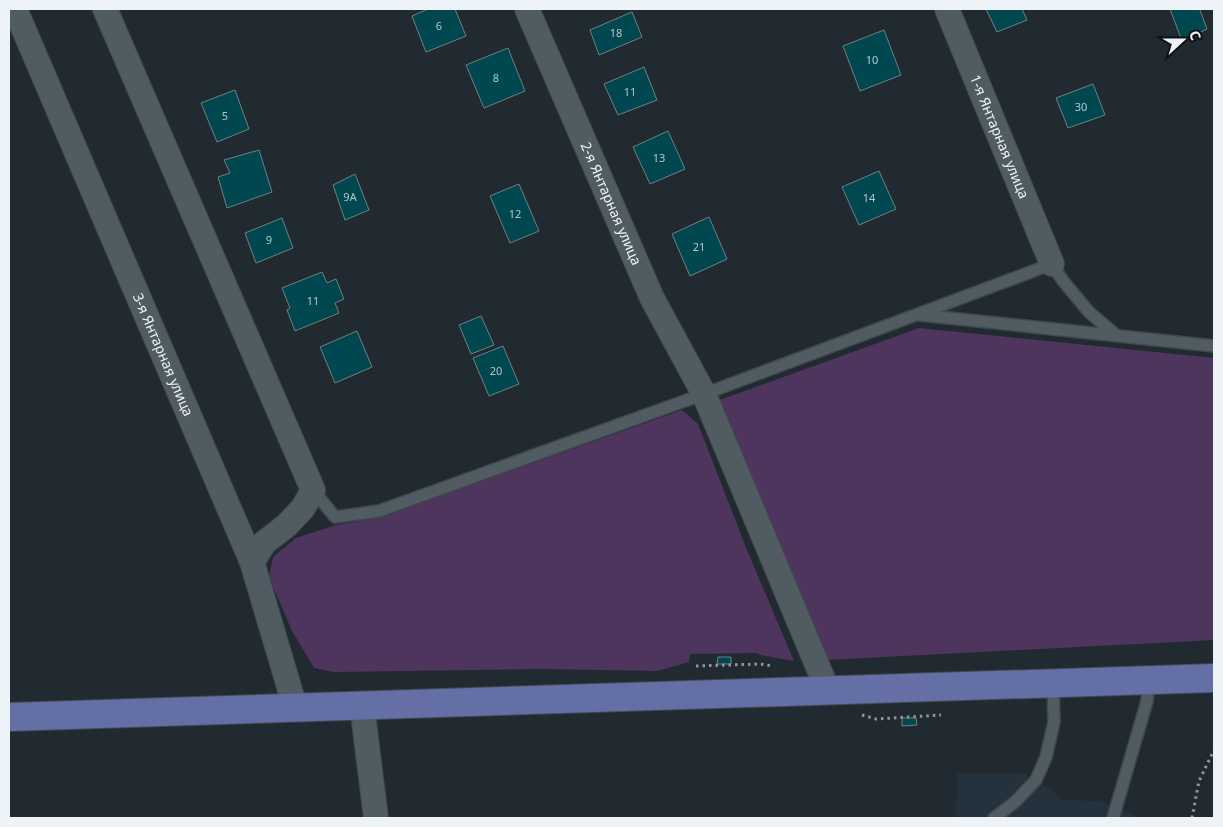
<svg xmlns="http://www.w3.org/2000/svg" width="1223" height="827" viewBox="0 0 1223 827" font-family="'Noto Sans',sans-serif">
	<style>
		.built { fill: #24323d }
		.green { fill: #4e355e }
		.building { fill: #00474f; stroke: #718082 }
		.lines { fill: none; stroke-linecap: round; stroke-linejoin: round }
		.lane-casing { stroke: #40484e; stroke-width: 14 }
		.street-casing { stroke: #40484e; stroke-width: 26 }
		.primary-casing { stroke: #40484e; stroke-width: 30 }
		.path { stroke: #91989d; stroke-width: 3; stroke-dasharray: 2.5 4; stroke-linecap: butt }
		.lane { stroke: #515b62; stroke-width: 11 }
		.street { stroke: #515b62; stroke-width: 24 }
		.primary { stroke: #646fa5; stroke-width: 28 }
		.labels { text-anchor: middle; stroke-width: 4.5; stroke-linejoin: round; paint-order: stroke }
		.number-label { font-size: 11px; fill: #b2c8cd }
		.street-label { font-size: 14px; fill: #edf3f7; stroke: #0e1215 }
	</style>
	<rect width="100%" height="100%" fill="#212a30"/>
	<path class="built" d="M1023 773 1050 789 1062 800 1100 801 1140 818H956L957 774Z"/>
	<path class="green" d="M919 328 1214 358V640L826 660 717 401Z
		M682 410 698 424 747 550 794 661 761 655 756 653 690 654 689 662 657 671 541 669 334 672 314 668 292 631 269 577 273 557 296 538 336 525 382 517Z"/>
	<path class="building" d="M428 9H455L466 36 426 52 412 16Z
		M986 9H1022L1027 20 997 32Z
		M1170 9H1203L1200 10 1207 29 1182 41Z
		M632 12 642 37 599 55 590 30Z
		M884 30 901 75 860 91 843 46Z
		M508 48 525 91 484 108 466 65Z
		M644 67 657 100 618 115 604 84Z
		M1093 84 1105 115 1068 128 1056 98Z
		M235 90 249 129 217 142 201 103Z
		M668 131 685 169 650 184 633 147Z
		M259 150 272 192 227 208 218 177 230 173 224 160Z
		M879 171 896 209 859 225 842 187Z
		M355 174 369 210 345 220 333 185Z
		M519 184 539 231 510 243 490 196Z
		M709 217 727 259 690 276 672 234Z
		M282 218 293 248 256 263 245 233Z
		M322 272 327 283 336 279 344 299 335 303 339 313 295 331 287 310 290 308 282 288Z
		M481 316 494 345 471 354 459 325Z
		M357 331 372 367 335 383 320 347Z
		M503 346 519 384 489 396 473 358Z
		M718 657H731V664H717Z
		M902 718H916L917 725 902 726Z"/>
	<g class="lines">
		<g class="lane-casing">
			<path id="lane" d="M920 315 1214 346
				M313 490 335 517 379 511 704 394 1052 264 1063 281 1089 312 1117 336
				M994 818 1015 802 1036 780 1046 757 1054 722 1053 683
				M1113 818 1147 701 1149 680"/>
		</g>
		<g class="street-casing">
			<g id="street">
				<path id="s1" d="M15 9 252 562 295 707"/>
				<path d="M105 9 313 490 303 508 287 525 264 543 252 562"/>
				<path id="s2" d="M527 9 652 298 704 394 828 691"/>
				<path id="s3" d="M947 9 1052 264"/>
				<path d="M362 706 376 818"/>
			</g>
		</g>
		<g class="primary-casing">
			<path id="primary" d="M9 717 1214 678"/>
		</g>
		<path class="path" d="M696 666 760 664 773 666
			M862 715 876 719 941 715
			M1192 818 1199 781 1214 750"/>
		<use href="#lane" class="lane"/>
		<use href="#street" class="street"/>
		<use href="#primary" class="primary"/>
	</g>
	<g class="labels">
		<g class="number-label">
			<text x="439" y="30">6</text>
			<text x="616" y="37">18</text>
			<text x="872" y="64">10</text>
			<text x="496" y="82">8</text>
			<text x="630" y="96">11</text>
			<text x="1081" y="111">30</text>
			<text x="225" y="120">5</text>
			<text x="659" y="162">13</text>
			<text x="350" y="201">9А</text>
			<text x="869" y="202">14</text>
			<text x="515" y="218">12</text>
			<text x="269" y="244">9</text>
			<text x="699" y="251">21</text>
			<text x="313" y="305">11</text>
			<text x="496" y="375">20</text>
		</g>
		<g class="street-label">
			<text dy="5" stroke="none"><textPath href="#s3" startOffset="138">1-я Янтарная улица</textPath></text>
			<text dy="5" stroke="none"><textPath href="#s2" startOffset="212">2-я Янтарная улица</textPath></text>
			<text dy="5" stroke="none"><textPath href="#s1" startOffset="376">3-я Янтарная улица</textPath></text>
		</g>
	</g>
	<rect width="1223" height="827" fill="none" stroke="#edf3f7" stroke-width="20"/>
	<g transform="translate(1183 40) rotate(69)" stroke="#0e1215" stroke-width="4" paint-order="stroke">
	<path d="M0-4L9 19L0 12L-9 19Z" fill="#edf3f7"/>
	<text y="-8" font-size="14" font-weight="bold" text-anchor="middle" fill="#edf3f7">С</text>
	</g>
</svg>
